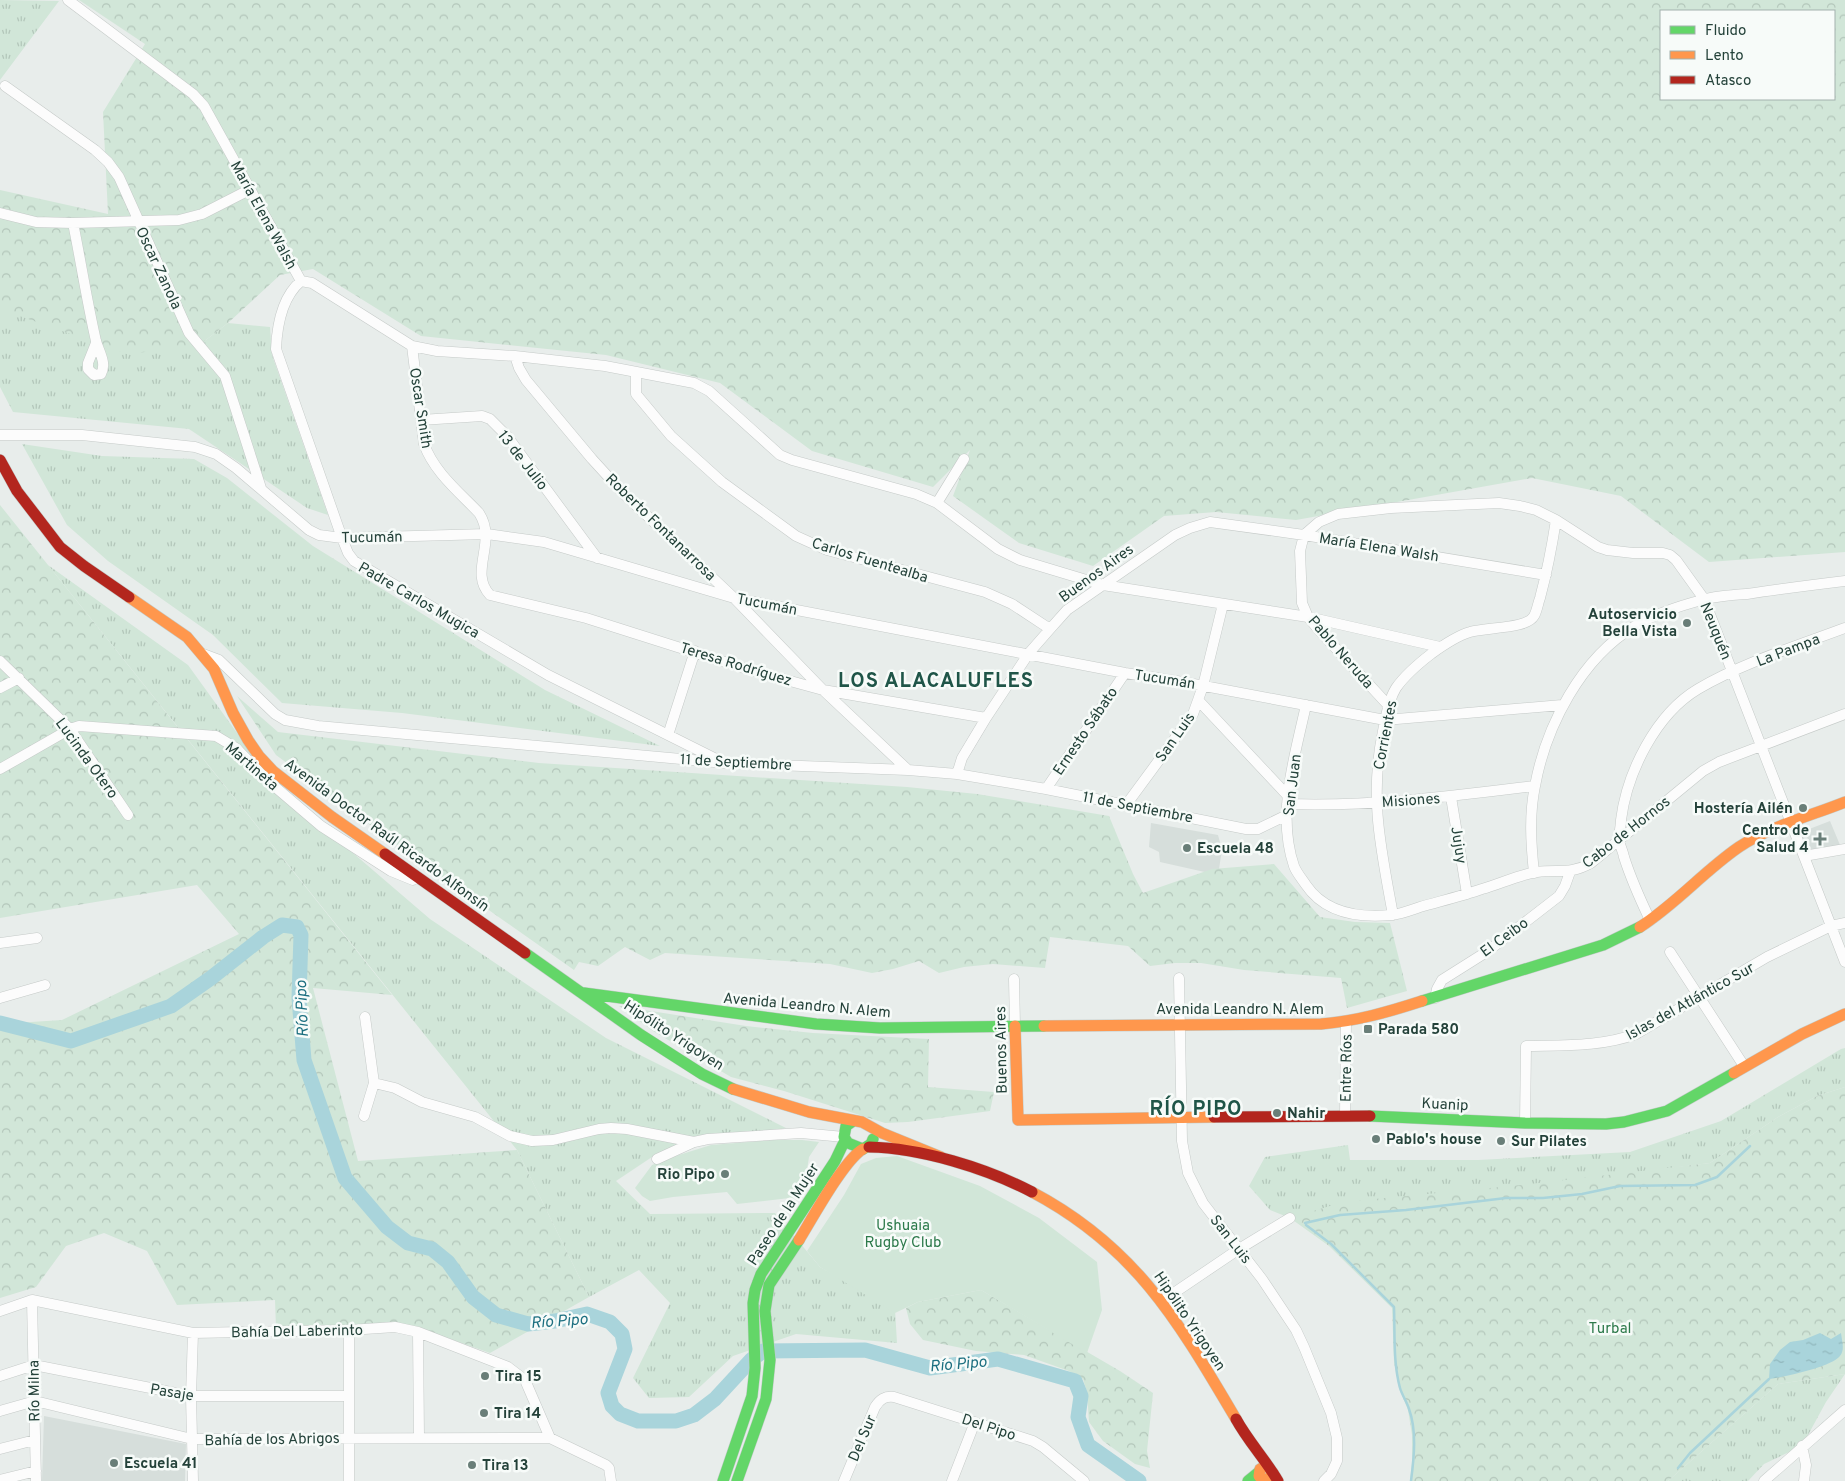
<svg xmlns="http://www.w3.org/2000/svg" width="1845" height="1481" viewBox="0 0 1845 1481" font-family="Overpass,sans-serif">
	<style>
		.built { fill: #d6dedb }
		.grass { fill: url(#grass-tufts) }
		.forest { fill: url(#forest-crowns); fill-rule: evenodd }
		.park { fill: #d1e6d8 }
		.water { fill: url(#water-ripples) }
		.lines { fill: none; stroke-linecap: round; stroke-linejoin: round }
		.stream { stroke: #a9d4db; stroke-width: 2.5 }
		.river { stroke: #a9d4db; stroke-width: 15 }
		.street-casing { stroke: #c5cac8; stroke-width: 11 }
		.fast-casing { stroke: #c3cbc8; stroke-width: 12 }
		.slow-casing { stroke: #c3cbc8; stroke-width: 12 }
		.jam-casing { stroke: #c3cbc8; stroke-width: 12 }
		.street { stroke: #fcfcfc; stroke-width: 10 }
		.fast { stroke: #63d668; stroke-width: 11 }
		.slow { stroke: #ff974d; stroke-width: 11 }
		.jam { stroke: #b3261e; stroke-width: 11 }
		.poi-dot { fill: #697e78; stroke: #f7fbf9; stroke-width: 2 }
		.labels { text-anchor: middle; stroke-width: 5; stroke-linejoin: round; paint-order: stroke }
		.street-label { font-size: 15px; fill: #24423a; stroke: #f7fbf9 }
		.poi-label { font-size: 15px; font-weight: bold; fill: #24423a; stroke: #f7fbf9; text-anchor: start }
		.park-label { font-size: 15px; fill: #2d7a4b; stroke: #f7fbf9 }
		.water-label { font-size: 16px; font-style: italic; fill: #1c6f80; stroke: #f7fbf9 }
		.district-label { font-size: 20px; font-weight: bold; letter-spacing: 1px; fill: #1f5548; stroke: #f7fbf9 }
	</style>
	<defs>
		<pattern id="grass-tufts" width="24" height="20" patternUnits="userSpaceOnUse" patternTransform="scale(1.25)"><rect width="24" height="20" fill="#d1e6d8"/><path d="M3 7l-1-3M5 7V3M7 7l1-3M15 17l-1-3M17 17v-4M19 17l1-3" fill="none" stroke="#b3c6ba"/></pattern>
		<pattern id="forest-crowns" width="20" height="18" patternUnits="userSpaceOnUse" patternTransform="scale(1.25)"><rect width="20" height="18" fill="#d1e6d8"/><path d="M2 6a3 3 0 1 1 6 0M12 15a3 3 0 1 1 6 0" fill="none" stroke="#b3c6ba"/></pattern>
		<pattern id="water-ripples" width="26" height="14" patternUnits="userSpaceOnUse" patternTransform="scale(1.25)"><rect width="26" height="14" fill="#a9d4db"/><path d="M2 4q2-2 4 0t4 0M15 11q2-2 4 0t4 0" fill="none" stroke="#91b7bd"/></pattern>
	</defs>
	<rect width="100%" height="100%" fill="#e8edeb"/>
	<path class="built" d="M1830 821 1840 845 1807 850 1799 833Z
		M1151 823 1218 835 1222 850 1218 875 1160 862 1159 852 1149 847Z
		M44 1416 186 1444 185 1481H42Z"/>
	<path class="grass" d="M0 0 59 1 0 80Z
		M0 308 198 346 228 323 270 327 272 355 328 515 307 508 189 429 13 412 0 387Z
		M22 444 102 456 194 459 227 478 313 546 545 690 660 746 402 713 282 703 213 635 108 561 67 525Z
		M48 565 188 665 276 787 430 919 606 1038 786 1128 655 1155 616 1181 650 1214 775 1213 820 1267 895 1309 897 1343 796 1334 733 1356 689 1397 649 1398 633 1378 670 1303 639 1270 589 1297 517 1150Z
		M1845 1048V1087L1817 1096 1778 1117 1710 1163 1290 1218 1270 1210 1249 1186 1265 1157 1348 1145 1350 1160H1478L1630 1152 1721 1121 1841 1049Z
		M1845 1374 1826 1402 1802 1446 1764 1464 1748 1481H1668L1778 1384Z"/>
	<path class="forest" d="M79 0H1845V552L1709 562 1621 496 1532 478 1296 520 1216 512 1164 516 1093 566 1019 543 953 496 970 450 933 487 812 451 720 383 606 355 421 336 313 269 280 275 228 323 198 346 127 354 0 309V190L108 214 103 112 145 44ZM1661 11H1834V99H1661Z
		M0 505 392 995 313 988 358 1161 517 1150 589 1297 490 1353 413 1326 395 1324 276 1328 275 1300 177 1305 147 1251 104 1233 66 1246 36 1287 0 1298V1024L62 1020 239 934 197 885 0 918Z
		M237 696 278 732 539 763 907 787 977 794 1109 816 1133 874 1143 893 1212 869 1274 864 1320 917 1355 922 1390 923 1407 991 1347 1008 1341 978 1244 970 1201 963H1175L1150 966 1128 946 1050 937 1045 968 993 964 964 967 939 973 919 961 893 969 872 973 830 964 665 953 650 960 625 947 598 966 579 962 574 970 412 856 276 755Z
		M619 1006 746 1026 813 1033 929 1039 928 1087 994 1092 990 1111 908 1122 885 1123 784 1091 731 1077 653 1031Z
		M1845 1087V1374L1778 1384 1668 1481H1410L1412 1463V1435L1408 1410 1399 1388 1394 1362 1392 1308 1329 1246 1290 1218 1343 1202 1521 1185 1710 1163 1778 1117 1817 1096Z
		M981 1290 1120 1371 1153 1393 1147 1451 1150 1468 1135 1464 1103 1441 1089 1422 1087 1392 1083 1379 1069 1371 1024 1355 976 1351 923 1340 910 1324 906 1308 918 1302Z"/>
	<path class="park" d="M773 1140H802L819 1142 809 1157 804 1189 798 1197 737 1204 727 1192 673 1197 650 1201 642 1196 635 1188 652 1165 666 1159 711 1145Z
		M897 1156 980 1186 1039 1218 1097 1262 1102 1310 1087 1353 981 1290 918 1302 895 1313 820 1267 807 1251 844 1195 861 1164 876 1158Z"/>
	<path class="water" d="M1820 1333 1831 1339 1841 1333C1842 1341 1845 1350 1840 1356 1831 1367 1784 1377 1769 1379L1770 1364 1780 1350 1790 1342 1803 1340Z"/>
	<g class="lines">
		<path class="stream" d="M1305 1223 1340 1215 1406 1210 1506 1198H1543L1582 1194 1620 1186 1695 1185 1717 1177 1750 1146
			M1306 1225 1331 1244 1394 1307C1395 1334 1393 1362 1400 1388 1402 1395 1407 1402 1409 1409 1417 1431 1414 1458 1411 1481
			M1678 1468 1690 1453 1769 1379"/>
		<path class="river" d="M0 1023 71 1041 171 1006 211 978 263 937 282 925 297 927 301 935 299 998 304 1060 345 1178 387 1227 408 1243 432 1249 448 1262 473 1297 496 1315 528 1324 555 1321 587 1314 610 1322 622 1334 625 1349 608 1393 612 1406 620 1414 638 1421H676L694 1415 715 1399 751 1360 763 1351 865 1350 930 1368 998 1359 1075 1381 1081 1396 1078 1417 1088 1445 1139 1481"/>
		<g class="street-casing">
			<path id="street" d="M68 0 193 94 204 106 301 281 312 283 412 346 437 351 515 356 605 366 694 383 709 391 780 455 792 460 916 494 937 503 998 549 1020 560 1103 585 1308 617 1440 647
				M5 86 95 150 108 162 119 177 189 333 225 376 261 488
				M0 213 36 222 73 223 179 220 202 214 249 190
				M73 223C81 262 87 302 96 341 99 352 107 363 101 374L94 375 88 369V363L96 343
				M301 281C282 297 277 326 276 349L342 538 348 553 354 561 548 675 720 761
				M412 346 424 444C434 472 459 492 479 513 498 542 468 572 490 595L586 618 750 670 823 690 986 718
				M515 356 519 368 526 380 592 459 624 494 734 598 823 690 908 770
				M636 372V394L671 436 722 482 796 536 827 550 985 592 1012 604 1050 629
				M421 420 482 416 490 419 507 436 597 558
				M0 435H82L195 447 216 454 236 468 309 530 319 535 342 538 487 534 544 542 734 598 1125 673 1183 682 1385 720 1562 705
				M937 503 964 459
				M203 654 219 660 275 714 285 720 318 726 725 763 908 770 957 774 1046 789 1246 829H1258L1287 815
				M0 661 70 729 128 815
				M0 688 19 678
				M1198 700 1288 796
				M1306 705C1295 756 1276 814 1294 866 1296 872 1302 879 1306 885 1325 913 1359 918 1391 915 1401 914 1411 910 1420 907 1441 901 1462 896 1482 889 1500 884 1518 875 1537 872 1559 869 1570 875 1591 863L1703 771 1719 762 1845 714
				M1388 705 1318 629 1308 617 1302 603 1300 551 1304 535 1319 522 1338 514 1391 508 1499 503 1520 506 1536 510 1556 520 1598 547 1607 550 1633 553H1663L1670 555 1676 560 1704 599 1845 962
				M668 735 695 651
				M0 769 70 729 79 726 216 736 236 748 267 780 321 826 391 871 413 880
				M957 774 962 758 986 718 1029 653 1050 629 1067 610 1175 535 1190 528 1210 522 1304 535 1546 575
				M1046 789 1125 673
				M1451 797 1467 894
				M1287 804C1370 807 1453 796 1534 786
				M1126 805 1193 714 1203 686 1223 604
				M1804 856 1845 849
				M1534 873C1531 844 1529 815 1535 786 1546 726 1581 658 1635 626 1655 614 1679 606 1702 600 1716 596 1732 595 1747 594 1780 589 1812 585 1845 581
				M1393 915C1381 849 1369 798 1383 731 1386 717 1388 701 1396 688 1405 675 1418 664 1431 654 1442 646 1456 636 1470 632 1486 627 1527 629 1534 616 1537 611 1538 603 1540 598 1547 572 1552 546 1556 520
				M1650 920C1640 899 1631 879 1624 857 1623 851 1619 844 1619 839 1619 833 1621 826 1621 820 1627 772 1656 714 1698 689 1742 663 1797 646 1845 628
				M0 943 37 938
				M1670 952 1744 1066
				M1179 978 1182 1141 1188 1173 1203 1203 1262 1279 1296 1330 1304 1347 1331 1413 1337 1438V1461L1331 1474 1324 1481
				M1014 979 1015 1026
				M0 998 45 985
				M1435 998 1437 989 1442 980 1488 951 1559 896 1565 886 1570 872
				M365 1017 374 1083 395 1088 422 1102 475 1117 510 1136 532 1141 553 1140 599 1129 611 1128 627 1129 694 1142
				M1345 1115 1346 1022
				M364 1116 374 1083
				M1525 1123 1526 1046C1562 1045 1601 1047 1636 1034L1767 957 1831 926 1845 923
				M657 1159 694 1142 708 1139 801 1133 844 1137
				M32 1300 36 1481
				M1162 1301 1239 1249 1290 1218
				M0 1311 32 1300 193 1333 349 1330 395 1327 418 1332 508 1367 525 1380 550 1438
				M418 1332 419 1438
				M193 1333 191 1396 193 1481
				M0 1376 34 1365 191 1396H348
				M0 1411 35 1401 192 1439 550 1438 606 1465 609 1468 611 1481
				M1802 1446 1806 1465 1804 1481
				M0 1449 35 1440
				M0 1480 36 1471
				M349 1481V1330
				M844 1481 875 1407C880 1399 885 1396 894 1397L1033 1441 1043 1447 1084 1481
				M952 1481 975 1422
				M1764 1481 1845 1410"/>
		</g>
		<g class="fast-casing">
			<path id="fast" d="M525 953 641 1035 702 1074 733 1089
				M584 993 816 1024 880 1028 1044 1026
				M1422 1001 1603 945 1640 927
				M1370 1116 1525 1123 1606 1124 1624 1122 1667 1111 1734 1073
				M853 1121 846 1126 844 1137 848 1143 863 1149 871 1144 873 1139
				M723 1481 752 1396 755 1368 753 1303 755 1290 761 1274 835 1161 845 1140
				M737 1481 766 1399 770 1360 765 1311 769 1285 799 1240
				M1248 1481 1259 1472"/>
		</g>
		<g class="slow-casing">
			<path id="slow" d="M129 597 187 637 214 669 233 713 248 740 259 756 273 771 332 817 385 854
				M1640 927C1676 904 1704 871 1739 847 1771 826 1810 816 1845 802
				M1015 1026 1018 1120 1214 1117
				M1044 1026 1321 1024C1357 1021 1388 1012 1422 1001
				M1734 1073 1802 1034 1845 1014
				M733 1089 809 1112 862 1122 882 1133 941 1157
				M1032 1192C1136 1247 1178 1321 1236 1419
				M799 1240C812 1219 844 1160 863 1149
				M1267 1466 1260 1469 1259 1476 1263 1480 1268 1479 1273 1473"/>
		</g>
		<g class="jam-casing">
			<path id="jam" d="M0 460 17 491 60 547 84 566 129 597
				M385 854 525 953
				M1214 1117 1370 1116
				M869 1147C921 1148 986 1168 1032 1192
				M1236 1419C1248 1441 1265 1459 1278 1481"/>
		</g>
		<use href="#street" class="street"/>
		<use href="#fast" class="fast"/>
		<use href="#slow" class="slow"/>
		<use href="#jam" class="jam"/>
	</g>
	<g class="poi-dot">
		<circle cx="1687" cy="623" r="5"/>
		<circle cx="1803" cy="808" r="5"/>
		<path d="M1817.5 831.5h5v5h5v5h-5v5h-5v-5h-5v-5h5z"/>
		<circle cx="1187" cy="848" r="5"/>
		<rect x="1363" y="1024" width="10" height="10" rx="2.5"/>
		<circle cx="1277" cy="1113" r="5"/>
		<circle cx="1376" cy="1139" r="5"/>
		<circle cx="1501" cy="1141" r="5"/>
		<circle cx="725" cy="1174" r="5"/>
		<circle cx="485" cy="1376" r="5"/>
		<circle cx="484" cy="1413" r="5"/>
		<circle cx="114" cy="1463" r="5"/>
		<circle cx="472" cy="1465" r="5"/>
	</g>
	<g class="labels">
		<g class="street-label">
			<text transform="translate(264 215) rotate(61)" y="5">María Elena Walsh</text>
			<text transform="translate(159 268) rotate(65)" y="5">Oscar Zanola</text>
			<text transform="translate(421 408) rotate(81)" y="5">Oscar Smith</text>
			<text transform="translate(523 460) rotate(52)" y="5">13 de Julio</text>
			<text transform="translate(661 527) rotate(44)" y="5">Roberto Fontanarrosa</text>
			<text transform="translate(372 537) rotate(-1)" y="5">Tucumán</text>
			<text transform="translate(1379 547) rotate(9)" y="5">María Elena Walsh</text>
			<text transform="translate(870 560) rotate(17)" y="5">Carlos Fuentealba</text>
			<text transform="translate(1096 573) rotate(-36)" y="5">Buenos Aires</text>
			<text transform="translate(419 600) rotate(30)" y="5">Padre Carlos Mugica</text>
			<text transform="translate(767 604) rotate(11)" y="5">Tucumán</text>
			<text transform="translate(1716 631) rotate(68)" y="5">Neuquén</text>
			<text transform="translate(1788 650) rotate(-21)" y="5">La Pampa</text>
			<text transform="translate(1341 652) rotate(49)" y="5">Pablo Neruda</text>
			<text transform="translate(736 664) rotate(17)" y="5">Teresa Rodríguez</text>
			<text transform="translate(1165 679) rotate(9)" y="5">Tucumán</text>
			<text transform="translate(1085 731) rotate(-56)" y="5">Ernesto Sábato</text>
			<text transform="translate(1385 735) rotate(-79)" y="5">Corrientes</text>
			<text transform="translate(1175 737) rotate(-55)" y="5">San Luis</text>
			<text transform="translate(87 758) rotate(54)" y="5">Lucinda Otero</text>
			<text transform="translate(736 762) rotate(3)" y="5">11 de Septiembre</text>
			<text transform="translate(252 766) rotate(41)" y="5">Martineta</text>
			<text transform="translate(1292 785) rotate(-83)" y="5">San Juan</text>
			<text transform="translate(1411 800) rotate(-4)" y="5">Misiones</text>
			<text transform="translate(1138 807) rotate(11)" y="5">11 de Septiembre</text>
			<text transform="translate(1626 832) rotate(-38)" y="5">Cabo de Hornos</text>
			<text transform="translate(387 835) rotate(36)" y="5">Avenida Doctor Raúl Ricardo Alfonsín</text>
			<text transform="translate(1459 845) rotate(81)" y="5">Jujuy</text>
			<text transform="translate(1504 937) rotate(-36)" y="5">El Ceibo</text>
			<text transform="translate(1690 1001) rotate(-29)" y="5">Islas del Atlántico Sur</text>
			<text transform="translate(807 1005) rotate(5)" y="5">Avenida Leandro N. Alem</text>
			<text x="1240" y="1014">Avenida Leandro N. Alem</text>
			<text transform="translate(674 1035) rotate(33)" y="5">Hipólito Yrigoyen</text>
			<text transform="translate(1001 1050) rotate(-91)" y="5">Buenos Aires</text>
			<text transform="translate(1346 1068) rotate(-89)" y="5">Entre Ríos</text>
			<text transform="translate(1445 1104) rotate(3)" y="5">Kuanip</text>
			<text transform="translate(783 1214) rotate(-57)" y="5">Paseo de la Mujer</text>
			<text transform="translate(1231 1239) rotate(52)" y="5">San Luis</text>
			<text transform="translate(1190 1321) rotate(56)" y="5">Hipólito Yrigoyen</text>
			<text transform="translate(297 1331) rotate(-1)" y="5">Bahía Del Laberinto</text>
			<text transform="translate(34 1391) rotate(-91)" y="5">Río Milna</text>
			<text transform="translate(172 1392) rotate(9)" y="5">Pasaje</text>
			<text transform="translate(989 1427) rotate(18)" y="5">Del Pipo</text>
			<text transform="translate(862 1438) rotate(-67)" y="5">Del Sur</text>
			<text transform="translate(272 1439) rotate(-1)" y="5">Bahía de los Abrigos</text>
		</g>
		<g class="poi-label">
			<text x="1677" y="619" text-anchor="end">Autoservicio<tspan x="1677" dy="17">Bella Vista</tspan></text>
			<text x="1793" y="813" text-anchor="end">Hostería Ailén</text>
			<text x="1809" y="835" text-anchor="end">Centro de<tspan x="1809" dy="17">Salud 4</tspan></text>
			<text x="1197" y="853">Escuela 48</text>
			<text x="1378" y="1034">Parada 580</text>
			<text x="1287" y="1118">Nahir</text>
			<text x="1386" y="1144">Pablo's house</text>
			<text x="1511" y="1146">Sur Pilates</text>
			<text x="715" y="1179" text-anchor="end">Rio Pipo</text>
			<text x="495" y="1381">Tira 15</text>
			<text x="494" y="1418">Tira 14</text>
			<text x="124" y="1468">Escuela 41</text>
			<text x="482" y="1470">Tira 13</text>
		</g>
		<g class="park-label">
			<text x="903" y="1230">Ushuaia<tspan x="903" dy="17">Rugby Club</tspan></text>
			<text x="1610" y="1333">Turbal</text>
		</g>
		<g class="water-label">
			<text transform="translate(301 1009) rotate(-92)" y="6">Río Pipo</text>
			<text transform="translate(559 1320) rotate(-4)" y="6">Río Pipo</text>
			<text transform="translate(958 1363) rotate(-5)" y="6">Río Pipo</text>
		</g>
		<g class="district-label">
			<text x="936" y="687">LOS ALACALUFLES</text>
			<text x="1196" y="1115">RÍO PIPO</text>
		</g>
	</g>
	<rect x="1660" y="10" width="175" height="90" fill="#f7fbf9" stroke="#a3b1ad"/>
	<rect x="1670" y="26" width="25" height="8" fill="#63d668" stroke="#a3b1ad"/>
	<text x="1705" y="35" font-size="15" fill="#24423a">Fluido</text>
	<rect x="1670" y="51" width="25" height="8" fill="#ff974d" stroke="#a3b1ad"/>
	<text x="1705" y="60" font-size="15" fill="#24423a">Lento</text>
	<rect x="1670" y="76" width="25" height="8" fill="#b3261e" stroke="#a3b1ad"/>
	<text x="1705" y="85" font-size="15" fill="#24423a">Atasco</text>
</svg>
